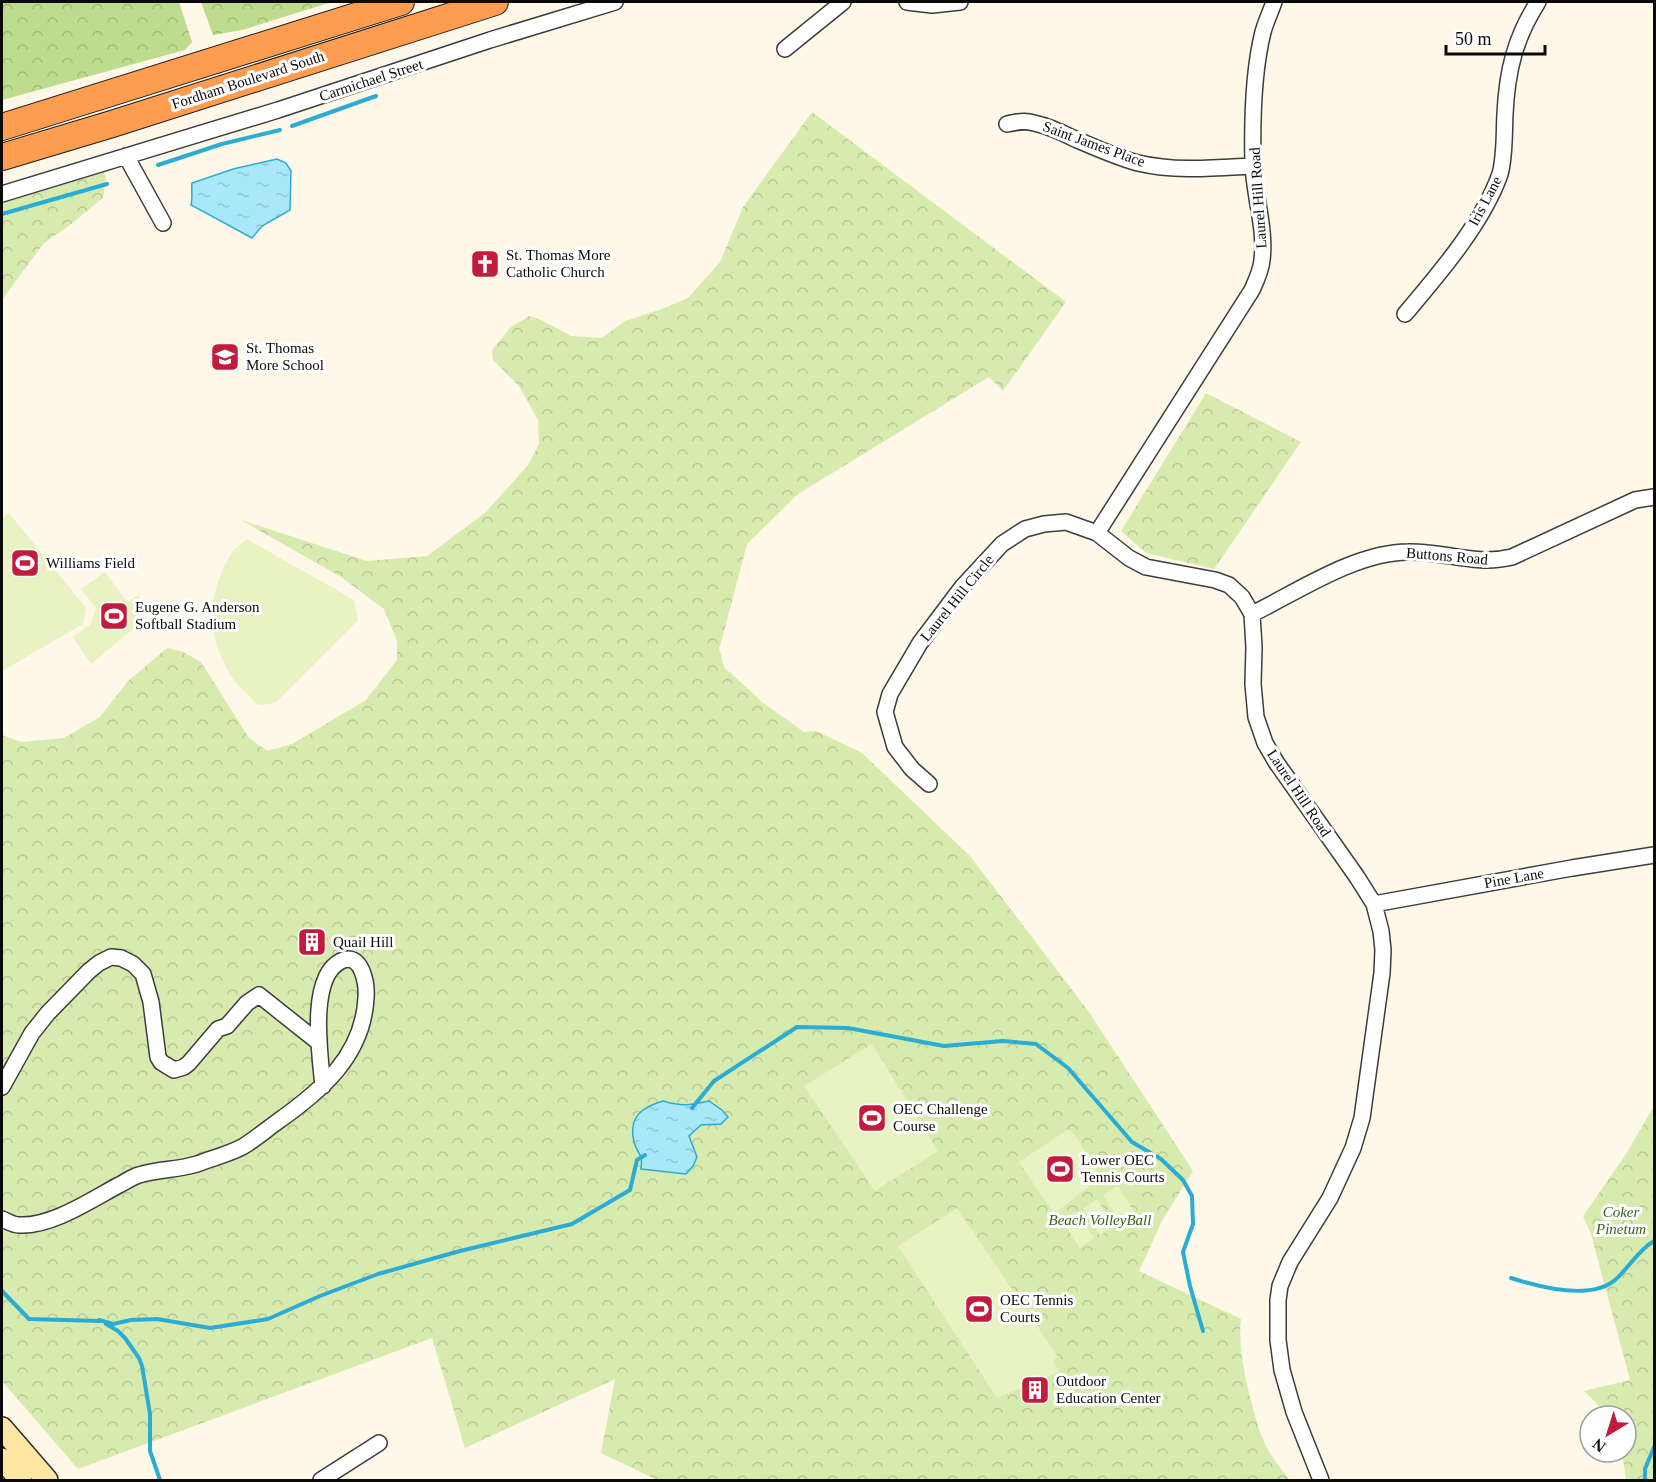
<svg xmlns="http://www.w3.org/2000/svg" width="1656" height="1482" viewBox="0 0 1656 1482" font-family="Georgia,serif">
	<style>
		.forest { fill: url(#forest-crowns) }
		.park { fill: url(#park-crowns) }
		.pitch { fill: #e9f2c2 }
		.water { fill: url(#water-ripples); stroke: #2bacd5; stroke-width: 1.5 }
		.lines { fill: none; stroke-linecap: round; stroke-linejoin: round }
		.stream { stroke: #2bacd5; stroke-width: 4 }
		.minor-casing { stroke: #3d3d3d; stroke-width: 18 }
		.secondary-casing { stroke: #2c2c2c; stroke-width: 24 }
		.trunk-casing { stroke: #1b1b1b; stroke-width: 28 }
		.minor { stroke: #fff; stroke-width: 15 }
		.secondary { stroke: #ffe6a2; stroke-width: 21 }
		.trunk { stroke: #fe9c4f; stroke-width: 26 }
		.labels { text-anchor: middle; stroke-width: 6; stroke-linejoin: round; paint-order: stroke }
		.street-label { font-size: 15px; fill: #0a0a0a; stroke: #fff }
		.poi-label { font-size: 15px; fill: #0a0a0a; stroke: #fff; text-anchor: start }
		.park-label { font-size: 15px; font-style: italic; fill: #346418; stroke: #fff }
	</style>
	<defs>
		<pattern id="forest-crowns" width="20" height="18" patternUnits="userSpaceOnUse" patternTransform="scale(1.5)"><rect width="20" height="18" fill="#bedc8e"/><path d="M2 6a3 3 0 1 1 6 0M12 15a3 3 0 1 1 6 0" fill="none" stroke="#a2bb79"/></pattern>
		<pattern id="park-crowns" width="20" height="18" patternUnits="userSpaceOnUse" patternTransform="scale(1.5)"><rect width="20" height="18" fill="#d8ebaf"/><path d="M2 6a3 3 0 1 1 6 0M12 15a3 3 0 1 1 6 0" fill="none" stroke="#b8c895"/></pattern>
		<pattern id="water-ripples" width="26" height="14" patternUnits="userSpaceOnUse" patternTransform="scale(1.5)"><rect width="26" height="14" fill="#a9e8fa"/><path d="M2 4q2-2 4 0t4 0M15 11q2-2 4 0t4 0" fill="none" stroke="#90c6d5"/></pattern>
	</defs>
	<rect width="100%" height="100%" fill="#fff7e7"/>
	<path class="forest" d="M2 2H179L192 42 185 50 2 100Z
		M201 2H332L242 30 213 35Z"/>
	<path class="park" d="M812 112 1066 302 1003 391 989 377 798 494 747 544 719 650 721 654 724 667 762 702 804 732 816 731 862 753 970 856 1089 1012 1193 1171 1163 1219 1139 1271 1241 1319C1238 1346 1244 1371 1250 1397 1255 1414 1258 1430 1266 1446 1272 1458 1281 1469 1290 1480H657L601 1453 615 1379 465 1448 432 1338 78 1469 2 1381V735L21 742 64 738 100 717 128 681 167 648 183 652 201 662 249 738 267 751 292 744 366 700 397 660V640L384 609 341 577 241 520 367 561 427 556 486 512 528 465 539 444 538 420 519 386 493 360 492 350 511 327 529 316 541 320 571 336 602 338 625 321 662 309 688 298 720 262 743 207Z
		M102 164 106 179 103 198 70 225 43 244 2 300V194Z
		M1206 393 1301 442 1214 569 1146 553 1121 531Z
		M1654 1106V1480H1626L1622 1452H1626V1416H1609L1584 1391 1630 1380 1591 1234 1583 1216 1626 1154Z"/>
	<path class="pitch" d="M9 513 86 608 83 624 2 671V518Z
		M247 539 354 600 358 620 276 702C270 704 263 706 257 704 254 702 250 697 247 694 223 673 209 635 213 603 215 588 224 564 233 551 237 547 242 543 247 539Z
		M105 572 127 602 140 594 133 629 91 664 73 637 90 625 96 608 81 589Z
		M872 1044 938 1151 875 1191 804 1086Z
		M1069 1129 1073 1134H1074L1101 1177 1054 1214 1019 1162Z
		M1118 1186 1135 1213 1120 1222 1103 1195Z
		M1097 1199 1114 1226 1100 1235 1083 1209Z
		M957 1208 1058 1357 1053 1361 1059 1372 997 1398 898 1246Z
		M1077 1212 1094 1238 1080 1248 1062 1221Z"/>
	<path class="water" d="M277 159 286 163 291 171 290 210 262 226 252 238 191 205C193 198 191 191 192 183L233 169Z
		M663 1101C684 1107 690 1105 709 1101L722 1110 728 1117 721 1124 701 1125 689 1136 697 1157 693 1166 686 1174 641 1169C643 1152 638 1156 634 1142 628 1117 642 1107 663 1101Z"/>
	<g class="lines">
		<path class="stream" d="M292 126 376 96
			M158 165 222 144 280 130
			M2 214 107 184
			M692 1108 714 1081 797 1027 848 1028 944 1046 1003 1041 1036 1044 1068 1068 1132 1142 1161 1159 1183 1180 1192 1196 1193 1224 1183 1252 1190 1286 1203 1331
			M1511 1278C1539 1287 1590 1301 1615 1280 1629 1268 1638 1250 1654 1241
			M2 1291 29 1319 100 1321
			M99 1320 113 1324 131 1320 157 1319 210 1328 268 1319 320 1296 378 1274 460 1251 572 1224 630 1190 637 1160 645 1155
			M106 1324 118 1331 125 1338 139 1358 142 1366 150 1414V1451L160 1480
			M1645 1480V1469L1654 1447"/>
		<g class="minor-casing">
			<path id="minor" d="M907 2 932 5 960 2
				M785 49 843 2
				M1007 124C1016 122 1025 120 1034 123 1048 126 1061 132 1073 138 1094 147 1116 157 1138 163 1176 172 1215 168 1253 166
				M126 156 163 223
				M2 194 278 110 490 40 615 2
				M1405 314C1438 275 1483 223 1500 174 1505 157 1504 132 1505 114 1507 71 1515 38 1538 2
				M1097 533 1252 290C1256 281 1261 271 1262 260 1266 228 1254 196 1253 164 1252 122 1253 72 1263 32 1266 21 1271 11 1274 2
				M1252 614C1297 592 1356 552 1408 552 1444 551 1475 566 1512 557L1635 500 1654 497
				M929 784 912 769 895 747 885 712 890 694 920 643 963 586 1002 544 1025 529 1044 524 1066 522 1097 533 1129 558 1146 567 1215 580 1229 585 1242 597 1252 614 1254 647 1253 684 1256 717 1265 743 1276 762 1357 877 1374 904 1381 931 1383 950 1382 973 1362 1118 1353 1148 1330 1198 1290 1262 1280 1286 1278 1300V1340L1282 1370 1294 1412 1321 1480
				M1374 904 1572 868 1654 855
				M2 1087 32 1033 48 1013 89 971 99 963 111 957 121 958 133 964 143 974 151 1002 158 1057 161 1062 174 1070 184 1067 189 1063 218 1029 227 1026 247 1003 259 995 318 1042
				M2 1219C7 1221 13 1225 19 1225 51 1227 91 1200 119 1185 125 1182 132 1177 139 1175 158 1169 178 1170 197 1164 212 1158 230 1154 244 1146 255 1139 266 1130 277 1122 321 1091 363 1056 366 998 367 984 362 951 341 961 308 977 320 1056 323 1086
				M321 1480 379 1443"/>
		</g>
		<g class="secondary-casing">
			<path id="secondary" d="M2 1428 47 1480
				M2 1459 21 1480"/>
		</g>
		<g class="trunk-casing">
			<path id="trunk" d="M2 127 401 2
				M2 157 112 124 495 2"/>
		</g>
		<use href="#minor" class="minor"/>
		<use href="#secondary" class="secondary"/>
		<use href="#trunk" class="trunk"/>
	</g>
	<defs>
		<g id="church-square" transform="scale(1.5)"><rect x="-9" y="-9" width="18" height="18" rx="4" fill="#c11b3e" stroke="#fff"/><path d="M-1.2-6h2.4v3.5h3.3v2.4h-3.3V6h-2.4V-.1h-3.3v-2.4h3.3Z" fill="#fff"/></g>
		<g id="school-square" transform="scale(1.5)"><rect x="-9" y="-9" width="18" height="18" rx="4" fill="#c11b3e" stroke="#fff"/><path d="M0-5L7-2L0 1L-7-2ZM-4 1L0 2.5L4 1V4Q0 6-4 4Z" fill="#fff"/></g>
		<g id="stadium-square" transform="scale(1.5)"><rect x="-9" y="-9" width="18" height="18" rx="4" fill="#c11b3e" stroke="#fff"/><path d="M0-5a6.5 5 0 1 0 0 10a6.5 5 0 1 0 0-10ZM-3.5-1.8h7v3.6h-7Z" fill="#fff"/></g>
		<g id="building-square" transform="scale(1.5)"><rect x="-9" y="-9" width="18" height="18" rx="4" fill="#c11b3e" stroke="#fff"/><path d="M-4-6H4V6H1V3H-1V6H-4ZM-2.5-4.3h1.7v1.8h-1.7ZM.8-4.3h1.7v1.8H.8ZM-2.5-1h1.7V.8h-1.7ZM.8-1h1.7V.8H.8Z" fill="#fff"/></g>
	</defs>
	<g fill-rule="evenodd">
		<use href="#church-square" x="485" y="264"/>
		<use href="#school-square" x="225" y="357"/>
		<use href="#stadium-square" x="25" y="563"/>
		<use href="#stadium-square" x="114" y="616"/>
		<use href="#building-square" x="312" y="942"/>
		<use href="#stadium-square" x="872" y="1118"/>
		<use href="#stadium-square" x="1060" y="1169"/>
		<use href="#stadium-square" x="979" y="1309"/>
		<use href="#building-square" x="1035" y="1390"/>
	</g>
	<g class="labels">
		<g class="street-label">
			<text transform="translate(248 80) rotate(-18)" y="5">Fordham Boulevard South</text>
			<text transform="translate(371 80) rotate(-18)" y="5">Carmichael Street</text>
			<text transform="translate(1094 144) rotate(20)" y="5">Saint James Place</text>
			<text transform="translate(1258 198) rotate(-94)" y="5">Laurel Hill Road</text>
			<text transform="translate(1485 201) rotate(-62)" y="5">Iris Lane</text>
			<text transform="translate(1447 556) rotate(5)" y="5">Buttons Road</text>
			<text transform="translate(957 598) rotate(-51)" y="5">Laurel Hill Circle</text>
			<text transform="translate(1299 793) rotate(56)" y="5">Laurel Hill Road</text>
			<text transform="translate(1514 878) rotate(-10)" y="5">Pine Lane</text>
		</g>
		<g class="poi-label">
			<text x="506" y="260">St. Thomas More<tspan x="506" dy="17">Catholic Church</tspan></text>
			<text x="246" y="353">St. Thomas<tspan x="246" dy="17">More School</tspan></text>
			<text x="46" y="568">Williams Field</text>
			<text x="135" y="612">Eugene G. Anderson<tspan x="135" dy="17">Softball Stadium</tspan></text>
			<text x="333" y="947">Quail Hill</text>
			<text x="893" y="1114">OEC Challenge<tspan x="893" dy="17">Course</tspan></text>
			<text x="1081" y="1165">Lower OEC<tspan x="1081" dy="17">Tennis Courts</tspan></text>
			<text x="1000" y="1305">OEC Tennis<tspan x="1000" dy="17">Courts</tspan></text>
			<text x="1056" y="1386">Outdoor<tspan x="1056" dy="17">Education Center</tspan></text>
		</g>
		<g class="park-label">
			<text x="1621" y="1217">Coker<tspan x="1621" dy="17">Pinetum</tspan></text>
			<text x="1100" y="1225">Beach VolleyBall</text>
		</g>
	</g>
	<rect width="1656" height="1482" fill="none" stroke="#0a0a0a" stroke-width="6"/>
	<g transform="translate(1608 1434) rotate(218)"><circle r="28" fill="#ffffff" stroke="#9d9d9d" stroke-width="1.5"/>
	<path d="M0-4.5L10 22L0 15L-10 22Z" fill="#c11b3e"/>
	<text y="-9" font-size="16" font-weight="bold" text-anchor="middle" fill="#0a0a0a">N</text>
	</g>
	<path d="M1446 45v9h99v-9" fill="none" stroke="#0a0a0a" stroke-width="3"/>
	<text x="1455" y="45" font-size="18" fill="#0a0a0a" stroke="#ffffff" stroke-width="4.5" paint-order="stroke">50 m</text>
</svg>
